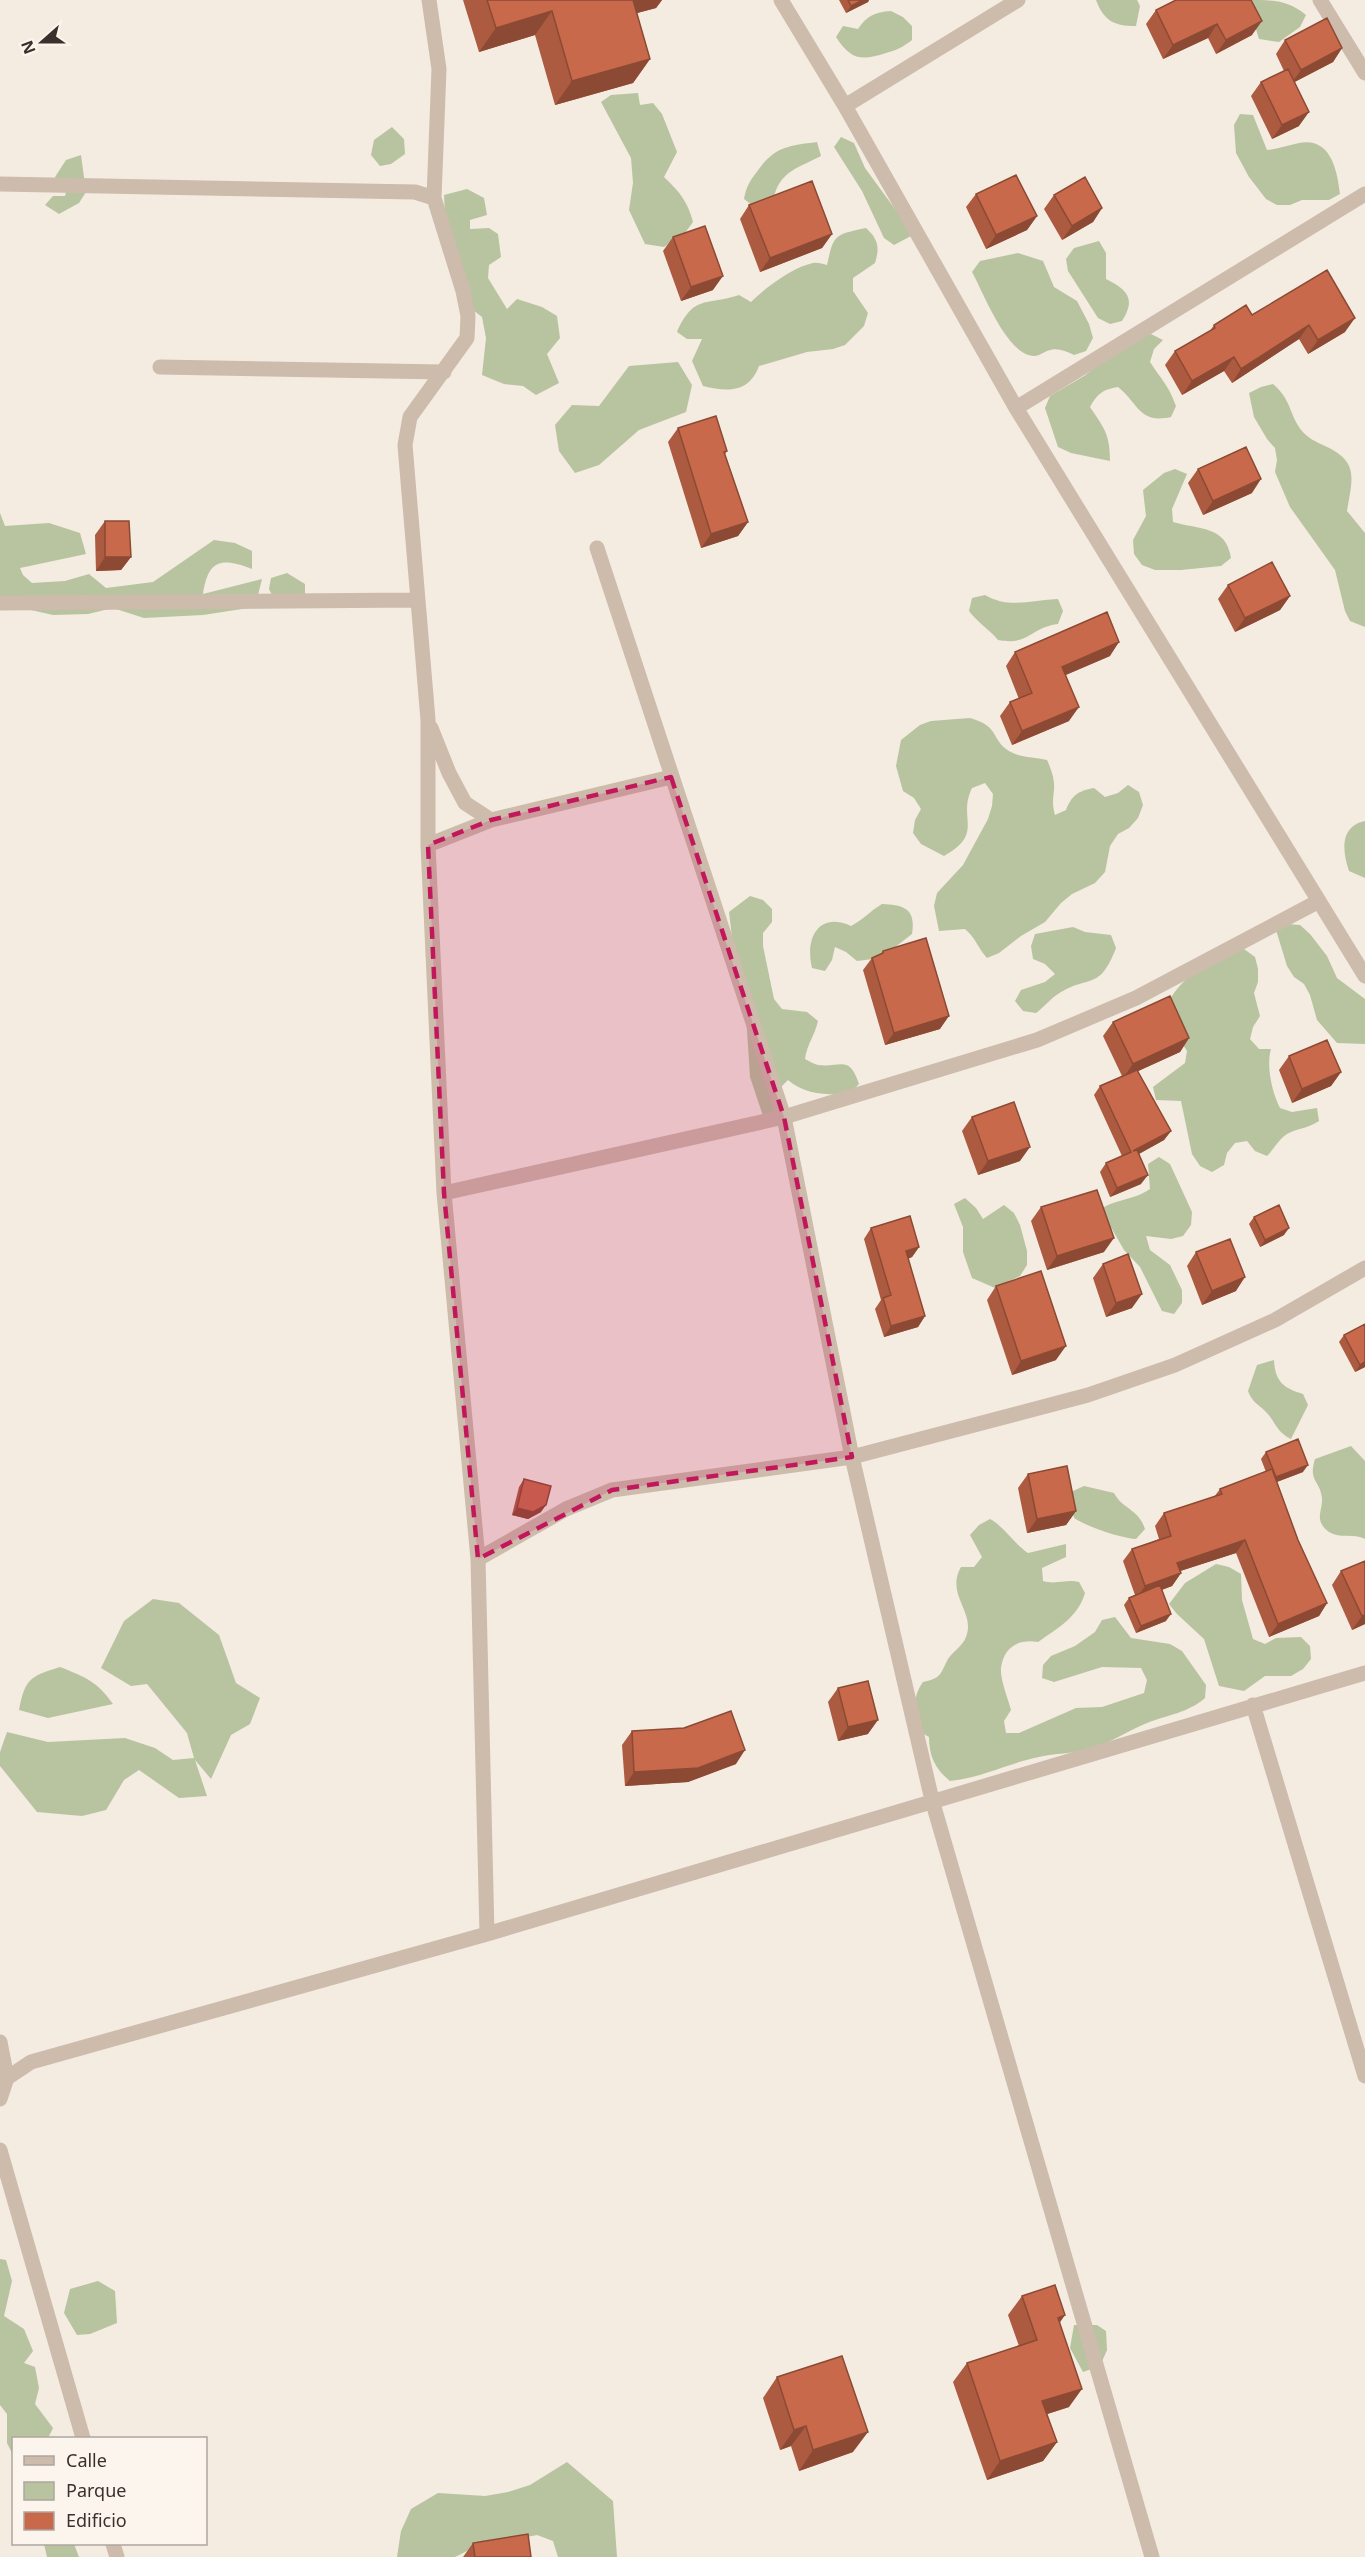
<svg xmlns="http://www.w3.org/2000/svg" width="1365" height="2557" viewBox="0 0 1365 2557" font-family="'Noto Sans',sans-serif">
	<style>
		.green { fill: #b8c4a0 }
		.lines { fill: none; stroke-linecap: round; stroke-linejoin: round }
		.minor { stroke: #cdbbac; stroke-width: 15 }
		.wall { fill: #ac5a40 }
		.shaded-wall { fill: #8c4a34 }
		.building { fill: #c8694b; stroke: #8c4a34; stroke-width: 1.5 }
		.marked { fill: #c2185b; fill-opacity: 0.2; stroke: #c2185b; stroke-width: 4.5; stroke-dasharray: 12 8; stroke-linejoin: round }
	</style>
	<rect width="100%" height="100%" fill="#f4ebe1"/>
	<path class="green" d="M1096 0H1137L1140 6 1136 26C1114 26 1104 21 1096 0Z
		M1247 0C1272 0 1288 0 1306 15L1300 27 1279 42 1259 39Z
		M891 11 903 17 912 26V40C903 47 897 50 886 53 861 61 851 60 836 37L843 26 858 29C867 16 875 12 891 11Z
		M638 93 640 105 653 103 662 114 677 152 664 177C679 191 688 202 693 222L685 233 664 247 645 244 629 210 633 183 631 158 601 102 611 95Z
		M1240 114 1253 115 1267 150C1279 149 1288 145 1299 143 1331 137 1337 170 1340 194L1329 200H1302L1290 205H1277L1266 199 1249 177 1236 153 1234 125Z
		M392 127 404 139 405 154 391 164 380 166 371 155 374 140Z
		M841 137 854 143 865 168 906 224 911 236 894 245 884 238 862 191 834 147Z
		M817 142 821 156C800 167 780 171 774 197L752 205 744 199C746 188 749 182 756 173 774 147 786 146 817 142Z
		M81 155 86 192 79 203 59 214 45 205 53 196H65L66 192 55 177 66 160Z
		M467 189 484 198 487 215 470 220V229L489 228 498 234 501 257 489 265 488 278 507 309 517 299 542 307 557 316 560 338 547 354 559 383 536 395 523 386 504 384 482 375 486 338 482 317 461 301 445 214 444 195Z
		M866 228C878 239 880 247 875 263L853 278V291L868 313 864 326 845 345 833 349 807 352 759 366C749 393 728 392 703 386L692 361 702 339H687L677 332C694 294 706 306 739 295L751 302C765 288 793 267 813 263 817 262 823 264 827 265 834 234 834 235 866 228Z
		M1099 241 1106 253V279C1128 290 1136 299 1122 321L1110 324 1098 318 1068 271 1066 259 1074 248Z
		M1018 253 1043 261 1054 287 1077 301 1089 324 1093 338 1086 351 1074 355C1065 351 1057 347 1047 351 1042 353 1039 356 1034 356 1007 355 984 294 972 272L980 261Z
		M1151 334 1163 340 1154 349 1150 362C1161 379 1169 386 1176 406L1171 417C1139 424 1139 404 1118 387 1103 389 1097 394 1090 407 1104 428 1110 434 1110 461L1071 453 1058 447 1045 408 1050 396 1084 376 1126 344Z
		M678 362 692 385 686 412 639 430 599 465 575 473 559 451 555 425 572 405 599 406 629 366Z
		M1273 384C1292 400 1289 415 1302 431 1308 438 1316 442 1325 446 1360 462 1352 479 1347 511L1365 533V627L1350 621 1345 611 1335 570 1290 507 1275 472 1277 460 1275 448 1267 439 1254 417 1249 393 1261 387Z
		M1175 469 1187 474 1172 509 1173 522C1199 530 1226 525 1231 558L1221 566 1181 570H1155L1142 565 1134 554 1133 540 1146 516 1143 490 1164 473Z
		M0 513 5 526 49 523 80 533 86 554 20 568 23 575 32 583 65 581 89 574 106 588 153 582 214 540 235 543 252 551V569C221 557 208 560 203 594L262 579 255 607 203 615 144 618 113 608 88 614 53 615 0 603Z
		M287 573 305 584V600L277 605 269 589 271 578Z
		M985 595C1008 609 1033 600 1058 599L1063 611 1058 624C1031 627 1029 646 998 640 989 629 978 623 969 611L972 598Z
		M970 718C1001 727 990 739 1009 751 1021 758 1034 757 1047 760 1051 769 1055 779 1054 790 1053 800 1052 804 1055 815L1066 810C1072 795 1078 791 1094 788L1105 797 1118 793 1128 785 1139 792 1143 805 1138 818 1129 828 1118 834 1110 846 1105 872 1095 883 1072 894 1061 903 1045 922 1021 936 999 953 987 958C978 948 975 937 965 929L939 931 934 906 937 893 963 865 988 819 992 806 993 794 985 783 972 788C957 819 985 833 944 856L921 844 913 833 915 820 921 809 914 798 903 791 896 766 901 740 920 725 931 721Z
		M1365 821V878L1349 871C1342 851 1340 826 1365 821Z
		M750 896 763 900 772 909V922L763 933V946L774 999 782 1009 807 1012 818 1021C815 1035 807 1044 805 1059 809 1061 814 1064 818 1065 841 1068 849 1054 859 1084L849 1094C828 1095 805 1095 788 1080L779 1089 788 1114 763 1116 750 1077 745 999 735 963 729 912Z
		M882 904C905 905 916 909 912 934L881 958 857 961 846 952 835 947 832 960 825 971 812 968C805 939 818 911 851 926 863 920 870 911 882 904Z
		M1287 924 1300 925 1310 934 1327 956 1337 978 1365 999V1044L1337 1043 1317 1020 1310 995 1304 984 1294 977 1287 966 1276 930Z
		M1073 927 1085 932 1111 935 1116 948C1099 992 1089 974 1058 994 1050 999 1044 1007 1036 1013L1023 1011 1015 1001 1021 990 1045 982 1055 974 1045 964 1033 959 1031 946 1035 934Z
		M1244 949 1255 957 1258 969V982L1254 993 1260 1016 1253 1027 1250 1039 1259 1049H1271C1266 1066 1272 1092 1280 1108L1292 1112 1317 1108 1319 1121C1307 1129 1298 1128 1287 1134 1279 1139 1274 1149 1267 1156L1255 1151 1247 1141 1235 1143 1227 1153 1224 1165 1212 1172 1200 1166 1192 1154 1181 1101 1156 1100 1153 1087 1185 1063 1187 1051 1180 1040 1169 1001C1185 972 1214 960 1244 949Z
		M1159 1157 1170 1164 1192 1212 1191 1225 1183 1236 1171 1239 1146 1236 1150 1250 1170 1265 1182 1290V1303L1174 1314 1162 1311 1140 1267 1124 1250 1112 1229 1102 1220 1104 1207C1119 1199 1136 1199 1150 1189L1148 1164Z
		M965 1198 976 1208 983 1219 1004 1205 1014 1213 1020 1225 1027 1251V1265L1020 1276 995 1288 972 1278 963 1252V1227L954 1204Z
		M1274 1360C1275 1381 1283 1388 1303 1394L1308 1405 1291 1439C1275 1431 1276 1421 1264 1410 1256 1403 1252 1401 1248 1391L1257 1365Z
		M1351 1446 1365 1461V1539C1354 1533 1340 1539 1329 1532 1313 1520 1323 1511 1322 1498 1320 1480 1308 1482 1315 1459Z
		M1084 1486 1114 1493C1123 1510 1138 1508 1145 1529L1136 1539C1120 1538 1088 1527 1074 1518L1071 1505 1073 1491Z
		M990 1519C1006 1528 1013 1543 1028 1553L1066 1544V1557L1042 1568 1043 1581C1056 1585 1066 1579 1079 1582L1085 1593C1078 1617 1058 1628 1038 1642 1019 1639 1004 1646 1001 1668 1000 1680 1008 1698 1011 1710L1004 1721 1006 1733H1019L1076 1708 1102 1707 1144 1693 1147 1680 1141 1668 1102 1667 1054 1682 1042 1678 1043 1665 1051 1656 1075 1646 1095 1632 1102 1620 1115 1617 1131 1638 1170 1644 1182 1651 1206 1685 1205 1698C1188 1713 1167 1715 1147 1723 1127 1731 1109 1744 1088 1749 1072 1754 1055 1753 1039 1757 1009 1763 981 1778 950 1781 935 1769 929 1756 929 1737L920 1732C915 1712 911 1699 923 1682 942 1678 940 1674 948 1659 953 1651 963 1646 966 1637 976 1612 945 1595 961 1567H974L982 1557 970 1535 979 1525Z
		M1216 1564 1229 1567 1241 1574 1242 1600 1253 1639 1265 1644 1276 1638 1301 1637 1310 1646 1311 1659 1303 1669 1291 1676H1265L1244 1691 1219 1686 1204 1639 1177 1614 1169 1604 1185 1583Z
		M153 1599 179 1603 219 1635 236 1683 260 1698 250 1724 231 1735 211 1779 195 1760 207 1796 179 1798 139 1770 124 1780 106 1810 82 1816 37 1812 0 1766V1752L7 1732 48 1742 125 1738 155 1748 173 1760 194 1758 187 1733 147 1684 131 1686 101 1668 124 1621Z
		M60 1667C85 1677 97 1681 113 1704L48 1718 19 1710C25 1679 30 1676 60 1667Z
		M0 2259 6 2260 12 2281 4 2316 24 2329 33 2351 24 2363 35 2367 39 2388 35 2404 53 2428 48 2438H14L13 2455 7 2443V2414L0 2405Z
		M98 2281 115 2291 117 2323 90 2334 77 2335 64 2313 70 2289Z
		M1074 2325H1097L1106 2331 1107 2350 1100 2366 1083 2372 1070 2348Z
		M567 2462 613 2501 617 2557H558L553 2541 537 2535 475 2547 455 2557H397L401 2531 411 2509 438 2493 485 2496 508 2492 530 2485Z
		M44 2544H74L79 2557H47Z"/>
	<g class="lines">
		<path class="minor" d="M429 0 439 69 434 198 463 291 468 316 467 338 410 417 405 445 428 720V845L444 1193 478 1559 487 1934
			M781 0 845 106 1016 408 1365 976
			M1320 0 1365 73
			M845 106 1018 0
			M0 184 415 192 434 198
			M160 367 444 372
			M1016 408 1365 194
			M597 548 784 1117 852 1457 932 1800 1152 2557
			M0 603 417 600
			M431 728 449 773 465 803 491 820
			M428 845 491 820 671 777
			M444 1193 784 1117 1037 1040 1136 998 1319 901
			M478 1559 566 1509 612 1490 852 1457 1088 1395 1175 1365 1275 1320 1365 1268
			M1253 1705 1365 2076
			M0 2042 7 2078 0 2099
			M7 2078 31 2062 487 1934 1365 1673
			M0 2150 83 2438
			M113 2544 117 2557"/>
	</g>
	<path class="wall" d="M463 0H662L656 8 637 13 650 59 633 83 555 105 535 35 479 52Z
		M839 0H869L868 2 846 13Z
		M1176 0 1252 35 1216 54 1208 38 1163 59 1146 24 1156 10Z
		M1285 40 1342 48 1333 62 1294 82 1299 126 1272 139 1251 96 1261 82 1284 71 1276 54Z
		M976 194 1037 216 1027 230 986 249 966 207Z
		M1054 195 1102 208 1093 222 1062 240 1044 209Z
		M749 205 832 234 822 248 760 272 740 219Z
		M673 237 713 290 681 301 663 251Z
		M1252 315 1345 332 1308 354 1299 339 1232 383 1224 371 1182 395 1165 365 1175 351 1210 331 1214 325Z
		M678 428 727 451 725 454 748 522 738 536 701 548 668 442Z
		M1198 469 1252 493 1203 515 1188 483Z
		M105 521 131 557 121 570 96 571 95 535Z
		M1228 585 1290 596 1280 610 1235 632 1218 599Z
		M1015 652 1110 656 1065 675 1069 721 1012 745 1000 716 1010 702 1019 699 1006 666Z
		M883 951 940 1029 885 1045 863 970 872 958 880 955Z
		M1113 1022 1189 1038 1180 1052 1138 1071 1171 1131 1164 1140 1139 1154 1141 1184 1110 1197 1100 1172 1106 1163 1122 1156 1094 1095 1100 1086 1122 1076 1103 1036Z
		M1289 1056 1341 1072 1331 1086 1292 1103 1279 1070Z
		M972 1117 1020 1161 978 1175 962 1131Z
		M1041 1207 1104 1252 1047 1270 1031 1221Z
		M1254 1217 1284 1235 1260 1247 1249 1224Z
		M871 1228 919 1247 912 1257 908 1259 925 1316 918 1327 884 1337 875 1309 881 1300 864 1239Z
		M1196 1252 1236 1291 1202 1305 1187 1266Z
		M1103 1264 1132 1308 1106 1317 1093 1278Z
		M996 1286 1056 1360 1012 1375 987 1300Z
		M1365 1324V1367L1355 1372 1339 1342 1344 1335Z
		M1266 1452 1303 1472 1277 1482 1298 1540 1327 1603 1319 1616 1269 1637 1236 1553 1180 1571 1181 1573 1172 1586 1162 1590 1166 1621 1136 1633 1124 1605 1129 1598 1135 1595 1123 1561 1132 1549 1159 1539 1155 1526 1164 1513 1214 1497 1220 1489 1266 1472 1261 1459Z
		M1028 1474 1076 1511 1066 1525 1027 1533 1018 1488Z
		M524 1479 541 1512 528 1519 512 1515 519 1487Z
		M1365 1561V1624L1352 1630 1332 1585 1341 1571Z
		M838 1688 868 1734 838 1741 828 1702Z
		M632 1731 736 1764 688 1782 625 1786 622 1745Z
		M1022 2296 1060 2323 1069 2407 1047 2414 1057 2442 1043 2461 987 2480 953 2382 967 2363 1019 2346 1008 2315Z
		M777 2377 853 2452 799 2471 791 2446 780 2450 763 2398Z
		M473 2543 531 2557H463Z"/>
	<path class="shaded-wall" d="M629 0H662L656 8 615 19Z
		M863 0H869L868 2 846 13 851 6Z
		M552 11 535 35 479 52 496 28Z
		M1262 21 1252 35 1216 54 1226 40Z
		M1217 24 1208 38 1163 59 1173 45Z
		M1342 48 1333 62 1291 84 1301 70Z
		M650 59 633 83 555 105 572 81Z
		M1309 112 1299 126 1272 139 1282 125Z
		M1102 208 1093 222 1062 240 1072 226Z
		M1037 216 1027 230 986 249 996 235Z
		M832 234 822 248 760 272 770 258Z
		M723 276 713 290 681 301 691 287Z
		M1355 318 1345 332 1308 354 1318 340Z
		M1309 325 1299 339 1232 383 1241 369Z
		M1234 357 1224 371 1182 395 1192 381Z
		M1261 479 1252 493 1203 515 1213 501Z
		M748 522 738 536 701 548 711 534Z
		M105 557H131L121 570 96 571Z
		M1290 596 1280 610 1235 632 1245 618Z
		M1119 642 1110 656 1052 681 1062 667Z
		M1079 707 1069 721 1012 745 1022 731Z
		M949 1016 940 1029 885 1045 894 1033Z
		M1189 1038 1180 1052 1123 1078 1133 1064Z
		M1341 1072 1331 1086 1292 1103 1302 1089Z
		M1171 1131 1164 1140 1126 1161 1133 1151Z
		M1030 1147 1020 1161 978 1175 988 1161Z
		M1148 1175 1141 1184 1110 1197 1117 1188Z
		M1289 1228 1284 1235 1260 1247 1265 1240Z
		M1114 1238 1104 1252 1047 1270 1057 1256Z
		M919 1247 912 1257 898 1262 906 1251Z
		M1245 1277 1236 1291 1202 1305 1212 1291Z
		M1142 1294 1132 1308 1106 1317 1116 1303Z
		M925 1316 918 1327 884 1337 891 1326Z
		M1066 1346 1056 1360 1012 1375 1021 1361Z
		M1365 1362V1367L1355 1372 1360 1365Z
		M1308 1465 1303 1472 1271 1484 1276 1477Z
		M546 1505 541 1512 528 1519 512 1515 517 1508Z
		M1076 1511 1066 1525 1027 1533 1037 1519Z
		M1245 1540 1236 1553 1168 1575 1177 1563Z
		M1181 1573 1172 1586 1136 1599 1145 1586Z
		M1327 1603 1319 1616 1269 1637 1278 1624Z
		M1171 1614 1166 1621 1136 1633 1141 1626Z
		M1365 1615V1624L1352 1630 1362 1616Z
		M878 1720 868 1734 838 1741 848 1727Z
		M745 1750 736 1764 688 1782 625 1786 634 1772Z
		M1065 2315 1052 2334 1058 2318Z
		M1082 2389 1069 2407 1029 2420 1042 2401Z
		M806 2426 791 2446 780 2450 794 2430Z
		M868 2432 853 2452 799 2471 813 2450Z
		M1057 2442 1043 2461 987 2480 1000 2461Z"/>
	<path class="building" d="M487 0H633L650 59 572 81 552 11 496 28Z
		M848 0H863L851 6Z
		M1176 0H1251L1262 21 1226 40 1217 24 1173 45 1156 10Z
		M1327 18 1342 48 1301 70 1285 40Z
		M1288 69 1309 112 1282 125 1261 82Z
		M1016 175 1037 216 996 235 976 194Z
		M1085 177 1102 208 1072 226 1054 195Z
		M812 181 832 234 770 258 749 205Z
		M705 226 723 276 691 287 673 237Z
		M1327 270 1355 318 1318 340 1309 325 1241 369 1234 357 1192 381 1175 351 1215 328 1214 325 1246 305 1252 315Z
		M716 416 727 451 724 452 748 522 711 534 678 428Z
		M1246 447 1261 479 1213 501 1198 469Z
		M105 521H129L131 557H105Z
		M1272 562 1290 596 1245 618 1228 585Z
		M1107 612 1119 642 1062 667 1079 707 1022 731 1010 702 1032 693 1015 652Z
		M926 938 949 1016 894 1033 872 958 883 953V951Z
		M1170 996 1189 1038 1133 1064 1113 1022Z
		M1327 1040 1341 1072 1302 1089 1289 1056Z
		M1137 1070 1171 1131 1133 1151 1137 1150 1148 1175 1117 1188 1106 1163 1131 1152 1100 1086Z
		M1014 1102 1030 1147 988 1161 972 1117Z
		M1097 1190 1114 1238 1057 1256 1041 1207Z
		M1279 1205 1289 1228 1265 1240 1254 1217Z
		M910 1216 919 1247 906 1251 925 1316 891 1326 883 1298 891 1295 871 1228Z
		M1230 1239 1245 1277 1212 1291 1196 1252Z
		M1128 1254 1142 1294 1116 1303 1103 1264Z
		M1041 1271 1066 1346 1021 1361 996 1286Z
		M1365 1324V1362L1360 1365 1344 1335Z
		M1298 1439 1308 1465 1276 1477 1266 1452Z
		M1067 1466 1076 1511 1037 1519 1028 1474Z
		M1272 1469 1298 1540 1327 1603 1278 1624 1245 1540 1177 1563 1181 1573 1145 1586 1132 1549 1171 1536 1164 1513 1222 1494 1220 1489Z
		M524 1479 551 1486 546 1505 533 1512 517 1508Z
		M1365 1561V1615L1362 1616 1341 1571Z
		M1160 1585 1171 1614 1141 1626 1129 1598Z
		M868 1681 878 1720 848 1727 838 1688Z
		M731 1711 745 1750 698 1768 634 1772 632 1731 684 1728Z
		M1055 2285 1065 2315 1058 2318 1082 2389 1042 2401 1057 2442 1000 2461 967 2363 1037 2340 1022 2296Z
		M842 2356 868 2432 813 2450 806 2426 794 2430 777 2377Z
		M528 2534 531 2557H475L473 2543Z"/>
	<path class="marked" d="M671 777 784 1117 852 1457 612 1490 478 1559 444 1193 428 845 491 820Z"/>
	<rect x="12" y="2437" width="195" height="108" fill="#fbf5ee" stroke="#aea6a0" stroke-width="1.5"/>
	<rect x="24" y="2456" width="30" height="9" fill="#cdbbac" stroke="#aea6a0" stroke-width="1.5"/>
	<text x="66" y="2467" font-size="18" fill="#3b302b">Calle</text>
	<rect x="24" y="2482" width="30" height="18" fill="#b8c4a0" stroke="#aea6a0" stroke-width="1.5"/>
	<text x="66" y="2497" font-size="18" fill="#3b302b">Parque</text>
	<rect x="24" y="2512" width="30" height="18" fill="#c8694b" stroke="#aea6a0" stroke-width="1.5"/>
	<text x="66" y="2527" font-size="18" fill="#3b302b">Edificio</text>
	<g transform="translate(42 42) rotate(249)" stroke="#fbf5ee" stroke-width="4.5" paint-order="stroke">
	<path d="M0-4.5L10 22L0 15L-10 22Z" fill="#3b302b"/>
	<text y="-9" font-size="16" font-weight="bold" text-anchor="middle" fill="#3b302b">N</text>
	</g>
</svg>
